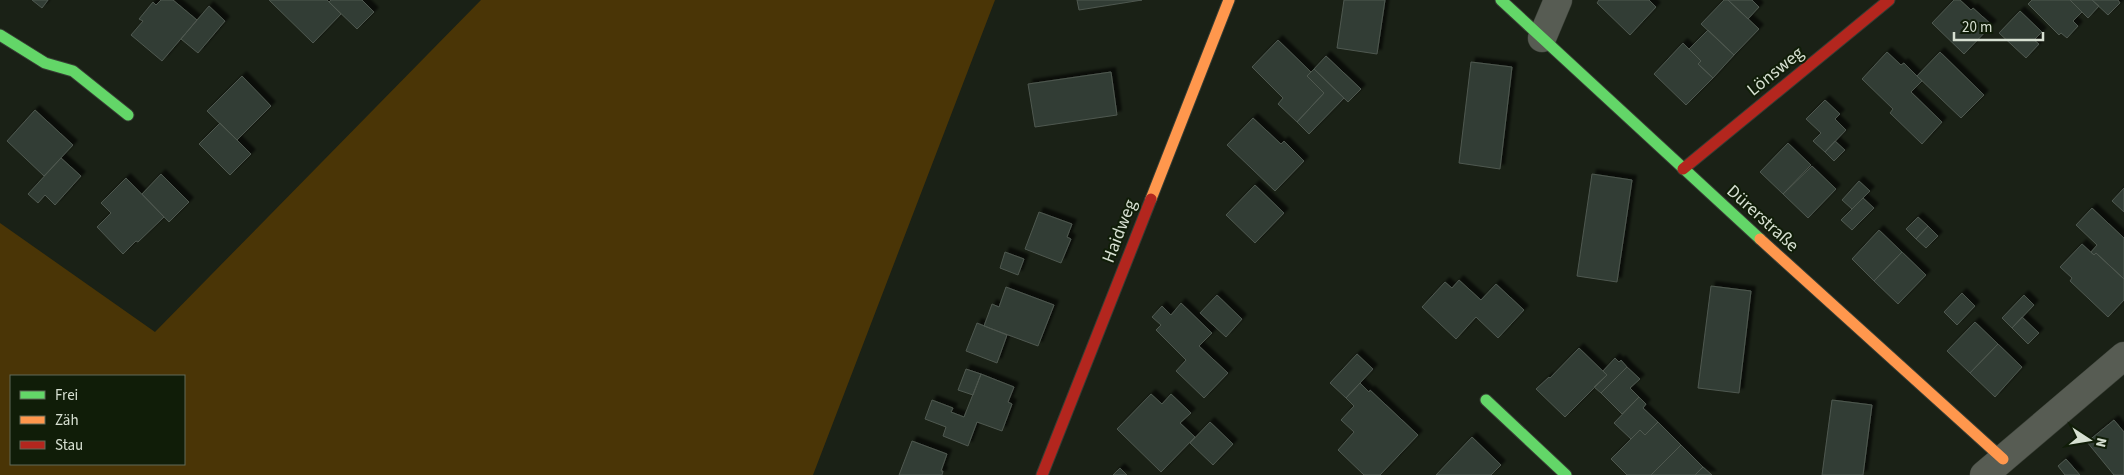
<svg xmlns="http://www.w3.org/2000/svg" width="2124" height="475" viewBox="0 0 2124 475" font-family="'Source Sans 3',sans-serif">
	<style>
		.green { fill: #4a3506; fill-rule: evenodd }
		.building { fill: #323e35; stroke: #4f5850; filter: url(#shadow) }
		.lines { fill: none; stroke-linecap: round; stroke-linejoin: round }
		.street-casing { stroke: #373d34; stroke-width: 29 }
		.fast-casing { stroke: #373d34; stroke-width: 13 }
		.slow-casing { stroke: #373d34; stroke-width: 13 }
		.jam-casing { stroke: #373d34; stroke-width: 13 }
		.street { stroke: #575c53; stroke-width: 28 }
		.fast { stroke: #63d668; stroke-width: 11 }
		.slow { stroke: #ff974d; stroke-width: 11 }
		.jam { stroke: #b3261e; stroke-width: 11 }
		.labels { text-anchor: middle; stroke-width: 4; stroke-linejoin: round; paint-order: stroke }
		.street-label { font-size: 18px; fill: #d7e0d2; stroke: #101d08 }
	</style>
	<defs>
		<filter id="shadow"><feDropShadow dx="4.5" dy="-4.5" stdDeviation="1" flood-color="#0009"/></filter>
	</defs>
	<rect width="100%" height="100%" fill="#1a2116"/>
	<path class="green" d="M481 0H995L813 475H0V223L155 332ZM11 376H184V464H11Z"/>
	<path class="building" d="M32 0H48L42 8Z
		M161 0H173L197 20 162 61 131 35 143 21 139 19 153 2 156 5Z
		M269 0H327L341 14 313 43Z
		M331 0H362L374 12 357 29 329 2Z
		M1077 0H1142L1079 10Z
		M1344 0H1385L1377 54 1337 48Z
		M1599 0H1649L1656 7 1630 35 1597 3Z
		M1724 0H1728L1759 29 1734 55 1701 24Z
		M1728 0H1752L1759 7 1748 19Z
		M1954 0H1960L1971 10 1973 8 1992 25 1964 54 1932 23Z
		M2032 0H2070L2082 12 2073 21 2078 26 2067 38 2061 33 2059 35 2028 4Z
		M2070 0H2092L2099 6 2088 18Z
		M2092 0H2118L2120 3 2108 15Z
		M209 6 225 21 198 53 181 39Z
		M2020 11 2042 32 2034 40 2039 44 2026 58 1999 33Z
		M1708 30 1734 55 1713 78 1698 64 1701 61 1689 49Z
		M1278 40 1311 72 1307 76 1324 93 1297 122 1278 104 1283 98 1252 67Z
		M1683 43 1701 61 1698 64 1713 78 1686 105 1654 74Z
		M1887 52 1901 65 1904 63 1922 81 1911 92 1942 122 1922 144 1890 113 1893 109 1862 79Z
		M1940 52 1984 95 1961 118 1917 76Z
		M1326 56 1361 89 1348 102 1314 69Z
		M1471 62 1512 67 1500 169 1459 163Z
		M1314 69 1344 98 1309 134 1297 122 1324 93 1307 76Z
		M1111 72 1117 115 1035 127 1028 84Z
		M242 76 271 106 237 140 207 111Z
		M1825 100 1840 114 1835 119 1846 130 1825 152 1813 141 1821 133 1806 119Z
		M35 110 73 145 44 176 7 141Z
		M1253 118 1281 144 1284 141 1304 161 1275 191 1227 145Z
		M220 123 251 154 230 175 199 144Z
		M1835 141 1845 150 1834 161 1825 152Z
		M1788 143 1811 165 1783 194 1760 172Z
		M61 158 81 176 55 205 45 195 38 203 28 194Z
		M1812 166 1836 189 1808 218 1783 194Z
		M161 174 189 202 169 222 142 194Z
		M1592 174 1632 180 1617 282 1577 276Z
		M126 178 164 217 138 242 136 241 123 254 97 227 111 213 101 203Z
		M1859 181 1870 191 1852 209 1842 200Z
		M1255 185 1284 213 1255 243 1226 215Z
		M2124 188V212L2112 201Z
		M1863 198 1874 208 1852 230 1841 220Z
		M2092 208 2124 238V279L2096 253 2094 255 2091 252 2097 245 2076 225Z
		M1039 212 1072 224 1067 237 1071 239 1061 263 1025 249Z
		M1918 217 1928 226 1916 239 1906 229Z
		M1928 226 1938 236 1926 248 1916 239Z
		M1879 230 1902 252 1874 281 1852 259Z
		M2082 244 2094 255 2096 253 2124 279V300L2108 317 2070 281 2072 278 2060 267Z
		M1005 252 1024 259 1018 275 1000 268Z
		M1902 252 1926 275 1898 304 1874 281Z
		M1459 280 1481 300 1496 284 1524 310 1498 338 1476 317 1456 339 1422 307 1445 282 1452 288Z
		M1711 286 1751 291 1739 393 1698 388Z
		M1006 287 1054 305 1038 346 984 326 992 304 999 307Z
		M1962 293 1975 306 1957 325 1944 312Z
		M1217 295 1242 319 1226 337 1200 313Z
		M2024 295 2034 305 2012 328 2002 318Z
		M1181 303 1212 333 1199 346 1228 373 1204 398 1176 371 1186 360 1156 330 1161 325 1152 317 1162 306 1171 315Z
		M2022 317 2039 333 2028 344 2012 328Z
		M1975 322 1998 344 1970 373 1947 351Z
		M977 323 1007 335 997 363 966 351Z
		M1998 344 2022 367 1995 397 1970 373Z
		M1579 348 1607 375 1565 417 1536 389 1549 377 1550 378Z
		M1357 354 1373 369 1346 398 1330 383Z
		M1615 358 1619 362 1621 360 1627 367 1601 393 1594 387 1607 375 1603 371Z
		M1627 367 1640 379 1630 388 1639 397 1622 414 1601 393Z
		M966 369 981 374 973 395 958 390Z
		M981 374 1014 387 1008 402 1012 404 1002 431 977 422 968 446 943 436 946 427 925 419 932 400 953 408 951 412 964 417Z
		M1360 383 1369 392 1370 390 1418 435 1380 475H1364L1338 450 1354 432 1341 420 1354 406 1346 398Z
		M1151 394 1162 404 1171 394 1191 413 1180 423 1195 437 1161 472 1117 429Z
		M1639 397 1646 404 1643 408 1658 422 1645 435 1640 430 1631 439 1614 423Z
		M1832 400 1872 405 1863 475H1822Z
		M2114 420 2124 432V475H2114L2087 442Z
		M1210 422 1233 444 1213 465 1190 443Z
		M1658 422 1681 445 1651 475H1627L1611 459 1640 430 1645 435Z
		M1472 437 1501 465 1491 475H1436Z
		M912 441 947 454 941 471H943L942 475H899Z
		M1681 445 1703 467 1695 475H1651Z
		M2066 459 2080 475H2065L2058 466Z
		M1703 467 1712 475H1695Z
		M1120 468 1127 475H1113Z"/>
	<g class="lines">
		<g class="street-casing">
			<path id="street" d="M1542 38 1558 0
				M1984 475 2124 356"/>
		</g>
		<g class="fast-casing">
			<path id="fast" d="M1501 0 1760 239
				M0 35 45 63 73 71 128 115
				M1486 400 1566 475"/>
		</g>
		<g class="slow-casing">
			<path id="slow" d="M1151 199 1229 0
				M1760 239 2003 459"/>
		</g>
		<g class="jam-casing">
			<path id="jam" d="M1683 169 1889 0
				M1042 475 1151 199"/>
		</g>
		<use href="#street" class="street"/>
		<use href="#fast" class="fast"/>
		<use href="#slow" class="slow"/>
		<use href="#jam" class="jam"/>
	</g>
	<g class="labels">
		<g class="street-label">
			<text transform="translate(1775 71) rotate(-39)" y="6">Lönsweg</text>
			<text transform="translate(1763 218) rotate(42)" y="6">Dürerstraße</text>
			<text transform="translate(1119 231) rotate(-69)" y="6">Haidweg</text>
		</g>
	</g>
	<rect x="10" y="375" width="175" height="90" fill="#101d08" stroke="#606b59"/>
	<rect x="20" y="391" width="25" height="8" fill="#63d668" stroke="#606b59"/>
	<text x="55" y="400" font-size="15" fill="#d7e0d2">Frei</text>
	<rect x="20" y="416" width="25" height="8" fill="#ff974d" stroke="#606b59"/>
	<text x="55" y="425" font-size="15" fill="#d7e0d2">Zäh</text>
	<rect x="20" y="441" width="25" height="8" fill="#b3261e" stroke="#606b59"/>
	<text x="55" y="450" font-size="15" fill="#d7e0d2">Stau</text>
	<g transform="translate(2089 440) rotate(102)" stroke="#101d08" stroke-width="4" paint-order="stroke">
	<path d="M0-4L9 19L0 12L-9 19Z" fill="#d7e0d2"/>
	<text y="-8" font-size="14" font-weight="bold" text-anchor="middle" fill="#d7e0d2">N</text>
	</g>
	<path d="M1954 32v8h89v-8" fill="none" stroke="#d7e0d2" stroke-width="2.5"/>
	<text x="1962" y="32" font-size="15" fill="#d7e0d2" stroke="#101d08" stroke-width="4" paint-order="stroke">20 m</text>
</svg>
